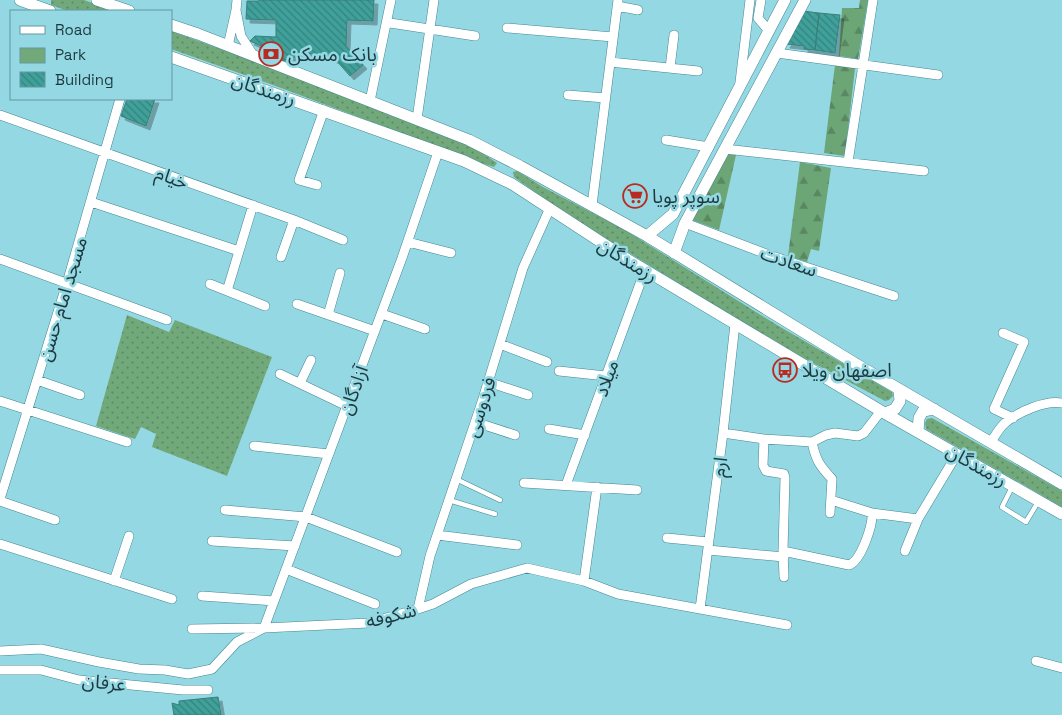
<svg xmlns="http://www.w3.org/2000/svg" width="1062" height="715" viewBox="0 0 1062 715" font-family="'Space Grotesk','Noto Sans Arabic',sans-serif">
	<style>
		.green { fill: url(#green-dots) }
		.forest { fill: url(#forest-firs) }
		.building { fill: url(#building-back-hatch); stroke: #3b7f7a; filter: url(#shadow) }
		.lines { fill: none; stroke-linecap: round; stroke-linejoin: round }
		.lane-casing { stroke: #448792; stroke-width: 5.5 }
		.street-casing { stroke: #448792; stroke-width: 10 }
		.secondary-casing { stroke: #448792; stroke-width: 12 }
		.lane { stroke: #fff; stroke-width: 4.5 }
		.street { stroke: #fff; stroke-width: 9 }
		.secondary { stroke: #fff; stroke-width: 11 }
		.labels { text-anchor: middle; stroke-width: 5; stroke-linejoin: round; paint-order: stroke }
		.poi-label { font-size: 19px; fill: #1d393e; stroke: #94d8e3; text-anchor: start }
		.street-label { font-size: 19px; fill: #1d393e; stroke: #94d8e3 }
	</style>
	<defs>
		<pattern id="green-dots" width="8" height="8" patternUnits="userSpaceOnUse" patternTransform="scale(1.25)"><rect width="8" height="8" fill="#72a97b"/><path d="M2 2h.1M6 6h.1" fill="none" stroke="#5d8b66" stroke-width="1.8" stroke-linecap="round"/></pattern>
		<pattern id="forest-firs" width="22" height="20" patternUnits="userSpaceOnUse" patternTransform="scale(1.25)"><rect width="22" height="20" fill="#6ca576"/><path d="M5 1l3.5 6h-7zM16 11l3.5 6h-7z" fill="#588762"/></pattern>
		<pattern id="building-back-hatch" width="6" height="6" patternUnits="userSpaceOnUse" patternTransform="scale(1.25)"><rect width="6" height="6" fill="#3fa09a"/><path d="M-1 5l2 2M0 0l6 6M5-1l2 2" fill="none" stroke="#34837f"/></pattern>
		<filter id="shadow"><feDropShadow dx="4" dy="4" stdDeviation="0" flood-color="#0004"/></filter>
	</defs>
	<rect width="100%" height="100%" fill="#94d8e3"/>
	<path class="green" d="M51 0H84L115 11H68L51 5Z
		M171 31C248 59 325 87 400 118 433 131 469 142 497 163L494 167 484 164 273 85 171 49Z
		M517 171 543 187 625 230 777 325 892 392 893 396 889 400 885 401 798 355 688 289 566 214 514 177 513 172Z
		M127 315 169 332 175 320 272 357 227 476 152 447 156 434 141 427 135 439 96 426Z
		M932 418 1062 491V507L926 429 925 423 927 419Z"/>
	<path class="forest" d="M860 0H868L858 59 839 56 842 8H859Z
		M835 65 855 68 845 156 824 153Z
		M727 154 736 155 719 230 692 220Z
		M800 162 831 168 819 251 811 249 807 262 788 256Z"/>
	<path class="building" d="M260 0H374L373 21 347 20 346 46 363 65 350 76 336 60 320 54H306L282 61 278 46 268 49 250 41 255 36 276 37V20L246 19 247 1H258Z
		M803 11 819 13 815 50 804 49V46L786 44Z
		M819 13 840 15 835 53 815 50Z
		M127 99H155L146 126 121 116Z
		M218 697 221 715H174L172 703 179 705V701Z"/>
	<g class="lines">
		<g class="lane-casing">
			<path id="lane" d="M456 479 500 500
				M1012 487 1002 507 1026 522 1038 502
				M449 500 495 514"/>
		</g>
		<g class="street-casing">
			<path id="street" d="M761 0 758 18 769 31
				M617 6 638 10
				M236 10 241 36 253 55
				M390 23 475 36
				M507 28 613 37
				M228 46 236 10 237 0
				M777 53 938 75
				M610 62 698 71
				M670 68 674 35
				M740 82 750 0
				M568 95 605 98
				M370 101 391 0
				M0 115 294 220 343 240
				M417 119 434 0
				M666 140 709 147
				M725 149 924 171
				M848 162 873 0
				M317 185 299 180 324 110
				M91 202 239 251
				M592 205 618 0
				M685 223 769 255 894 296
				M408 242 451 253
				M281 257 294 220
				M0 259 167 320
				M210 284 265 306
				M227 291 253 205
				M297 304 375 331
				M382 314 425 329
				M328 315 340 273
				M1003 333 1024 342 994 409 1013 418
				M500 344 547 362
				M559 371 606 376
				M280 374 347 406
				M37 380 80 395
				M488 382 528 395
				M300 383 311 360
				M0 401 127 442
				M475 422 515 435
				M549 429 585 435
				M723 433 764 439 812 442
				M764 439 763 465 766 471 784 474 785 478 783 551 784 577
				M991 442C995 436 999 428 1005 423 1018 412 1045 400 1062 403
				M254 446 329 454
				M524 483 637 490
				M566 485 645 270
				M0 499 67 283 120 99
				M0 501 55 520
				M225 510 306 517 397 552
				M830 513 832 479C820 466 816 461 812 442L826 435 835 433 858 436 864 433 881 411
				M872 513 918 519
				M437 535 517 545
				M667 538 708 542
				M212 541 295 546
				M0 544 172 599
				M708 550 784 557
				M783 551 849 565C861 561 873 525 872 513L831 500
				M905 551 918 519 957 454
				M286 569 375 604
				M114 581 129 536
				M584 581 597 487
				M202 596 274 601
				M418 609 430 556 482 402 523 268 550 208
				M700 609 723 433 735 324
				M192 629 264 628 402 258 438 152
				M0 651 41 649 99 662 139 669 165 670 188 674 212 669 237 642 264 628 368 623 418 609 433 604 471 584 527 568 584 581 618 594 787 625
				M1036 661 1062 668
				M0 670H41L79 680 183 690H208"/>
		</g>
		<g class="secondary-casing">
			<path id="secondary" d="M20 0 50 11
				M97 0 129 11
				M171 25 198 34 469 140 520 166 647 236 856 364 1062 484
				M171 57 464 161 512 184 630 261 881 411 1062 514
				M647 236 673 214 785 0
				M674 253 685 223 805 0
				M885 413 895 409 900 401 899 389
				M918 431 919 418 923 411 934 409"/>
		</g>
		<use href="#lane" class="lane"/>
		<use href="#street" class="street"/>
		<use href="#secondary" class="secondary"/>
	</g>
	<defs>
		<g id="bank-ring" transform="scale(1.25)"><circle r="9.5" fill="#94d8e3" stroke="#b92b22" stroke-width="1.5"/><path d="M-6-4H6V4H-6ZM0-2.3a2.3 2.3 0 1 0 0 4.6a2.3 2.3 0 1 0 0-4.6Z" fill="#b92b22"/></g>
		<g id="supermarket-ring" transform="scale(1.25)"><circle r="9.5" fill="#94d8e3" stroke="#b92b22" stroke-width="1.5"/><path d="M-6-5.5h2.5l.6 2H6L4.5 2H-2.5L-4.4-4H-6ZM-1.5 3.2a1.3 1.3 0 1 0 .1 0ZM3 3.2a1.3 1.3 0 1 0 .1 0Z" fill="#b92b22"/></g>
		<g id="bus-ring" transform="scale(1.25)"><circle r="9.5" fill="#94d8e3" stroke="#b92b22" stroke-width="1.5"/><path d="M-5-6H5V4H4V6H2V4H-2V6H-4V4H-5ZM-3.5-4V0h7V-4ZM-3.5 1.2v1.5H-2V1.2ZM2 1.2v1.5H3.5V1.2Z" fill="#b92b22"/></g>
	</defs>
	<g fill-rule="evenodd">
		<use href="#bank-ring" x="271" y="54"/>
		<use href="#supermarket-ring" x="635" y="196"/>
		<use href="#bus-ring" x="785" y="370"/>
	</g>
	<g class="labels">
		<g class="poi-label">
			<text x="288" y="61">بانک مسکن</text>
			<text x="652" y="203">سوپر پویا</text>
			<text x="802" y="377">اصفهان ویلا</text>
		</g>
		<g class="street-label">
			<text transform="translate(264 89) rotate(19)" y="7">رزمندگان</text>
			<text transform="translate(172 177) rotate(20)" y="7">خیام</text>
			<text transform="translate(628 260) rotate(32)" y="7">رزمندگان</text>
			<text transform="translate(789 261) rotate(19)" y="7">سعادت</text>
			<text transform="translate(62 299) rotate(-73)" y="7">مسجد امام حسن</text>
			<text transform="translate(606 378) rotate(-70)" y="7">میلاد</text>
			<text transform="translate(353 390) rotate(-70)" y="7">آزادگان</text>
			<text transform="translate(480 407) rotate(-72)" y="7">فردوسی</text>
			<text transform="translate(977 465) rotate(30)" y="7">رزمندگان</text>
			<text transform="translate(719 467) rotate(-82)" y="7">ارم</text>
			<text transform="translate(391 615) rotate(-14)" y="7">شکوفه</text>
			<text transform="translate(104 682) rotate(6)" y="7">عرفان</text>
		</g>
	</g>
	<rect x="10" y="10" width="162" height="90" fill="#94d8e3" stroke="#6498a1"/>
	<rect x="20" y="26" width="25" height="8" fill="#ffffff" stroke="#6498a1"/>
	<text x="55" y="35" font-size="15" fill="#1d393e">Road</text>
	<rect x="20" y="48" width="25" height="15" fill="#72a97b" stroke="#6498a1"/>
	<text x="55" y="60" font-size="15" fill="#1d393e">Park</text>
	<rect x="20" y="72" width="25" height="15" fill="url(#building-back-hatch)" stroke="#6498a1"/>
	<text x="55" y="85" font-size="15" fill="#1d393e">Building</text>
</svg>
